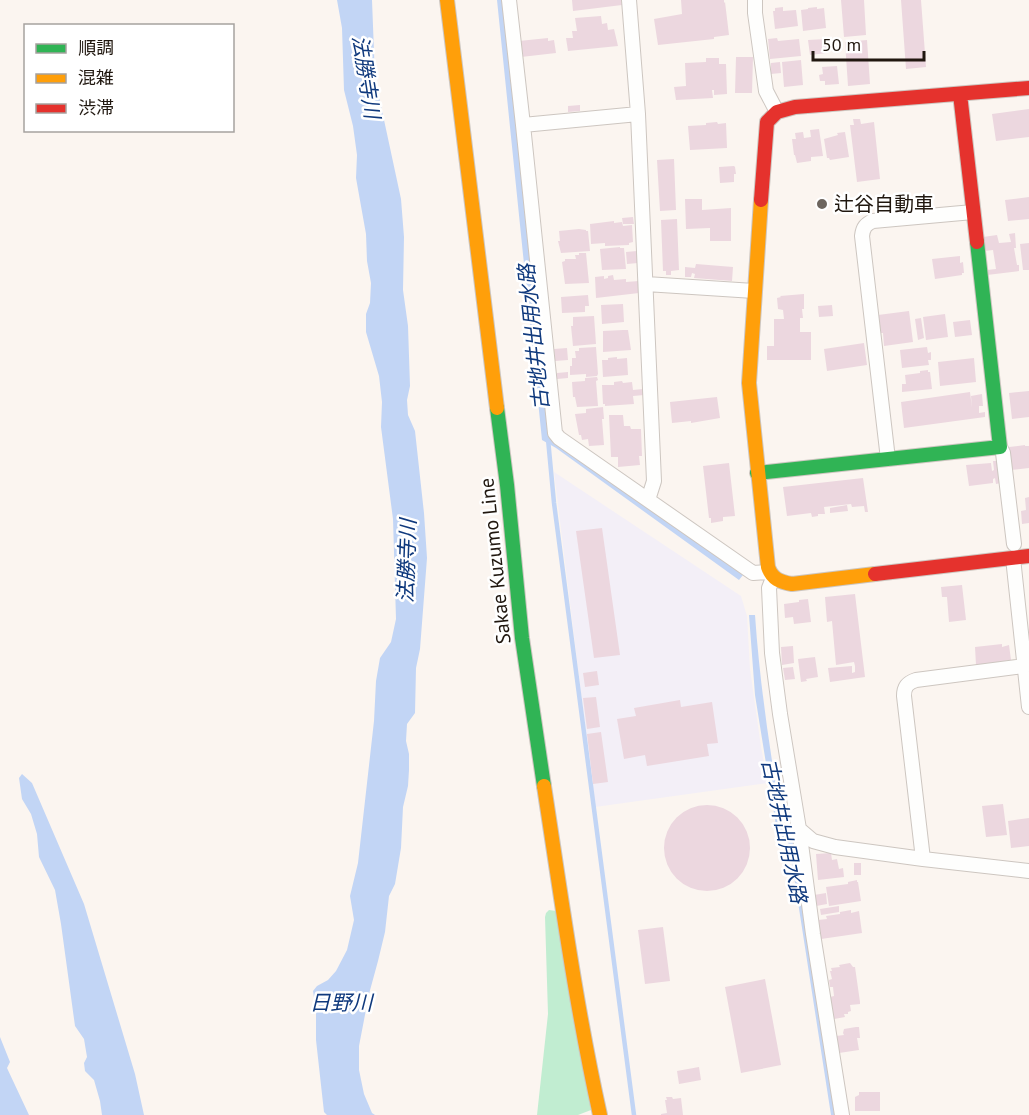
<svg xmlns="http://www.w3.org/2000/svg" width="1029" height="1115" viewBox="0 0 1029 1115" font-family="'PT Sans','Noto Sans JP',sans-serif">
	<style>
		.commercial { fill: #f3eff7 }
		.green { fill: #c1edd1 }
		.water { fill: #c2d5f5 }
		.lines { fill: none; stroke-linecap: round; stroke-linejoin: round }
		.stream { stroke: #c2d5f5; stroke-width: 4.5 }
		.building { fill: #ecd7df }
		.street-casing { stroke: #cdc6c0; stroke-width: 16 }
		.fast-casing { stroke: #cdc6c0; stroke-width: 16 }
		.slow-casing { stroke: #cdc6c0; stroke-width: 16 }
		.jam-casing { stroke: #cdc6c0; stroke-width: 16 }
		.street { stroke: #fefefd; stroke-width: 14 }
		.fast { stroke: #30b455; stroke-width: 14 }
		.slow { stroke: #ff9f0a; stroke-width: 14 }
		.jam { stroke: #e5322d; stroke-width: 14 }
		.poi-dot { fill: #6d655e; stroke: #fff; stroke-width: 2 }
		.labels { text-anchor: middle; stroke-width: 5; stroke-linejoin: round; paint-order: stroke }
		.poi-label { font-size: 20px; fill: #20170f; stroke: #fff; text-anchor: start }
		.street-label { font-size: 20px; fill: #20170f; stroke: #fff }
		.water-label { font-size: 21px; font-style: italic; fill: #0f397d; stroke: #fff }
	</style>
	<rect width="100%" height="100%" fill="#fbf5f0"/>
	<path class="commercial" d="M554 472 741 596 747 616 750 669 761 747 768 783 595 807Z"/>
	<path class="green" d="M549 910 556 911 591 1110 578 1115H537L548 1014 545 917 546 913Z"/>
	<path class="water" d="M337 0H372L375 78 401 199 404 237 403 290 408 326 410 386 407 400 408 415 415 431 424 513 427 558 420 649 416 668 415 713 407 724 406 741 409 754V770L408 786 403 807 401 848 395 884 389 896 385 932 378 961 369 994 359 1046V1070L364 1094 372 1113 375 1115H327L324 1112 316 1040V1011L313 991 317 986 328 980 336 971 347 950 354 920 350 896 358 863 374 721 376 681 380 658 391 642 396 619 393 519 381 427 382 402 379 376 366 332V314L370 303 371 283 367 261 366 234 356 178 357 155 353 126 344 90 342 28Z
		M497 0H505L549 435 743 575 739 580 556 448 542 440Z
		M749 615H755C760 687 771 758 783 829L794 840 837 1115H831L789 844 777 832 755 695Z
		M22 774 32 783 84 904 135 1074 144 1115H102L100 1101 94 1080 85 1071 84 1063 87 1057 84 1039 75 1026 61 924 55 890 39 857 37 834 31 814 22 799 19 778Z
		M0 1037 10 1062 7 1068 29 1115H0Z"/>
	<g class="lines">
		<path class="stream" d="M548 439 554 503 634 1115"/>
	</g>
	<path class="building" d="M572 0H621L622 5 573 11Z
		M681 0H724V3L725 2 729 35 714 37V39L658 45 654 19 682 14Z
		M841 0H864L866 35 844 37Z
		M901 0H921L926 67 906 69Z
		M783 7V11L796 10 798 26 775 29 773 11H775V8Z
		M817 7V9L824 8 826 28 803 31 801 10 808 9V8Z
		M601 16 602 24 607 23 608 30 614 29 618 46 568 51 566 38H573L572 31H577L575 18Z
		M548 38V41L554 40 556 53 521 57 519 41Z
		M777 38 778 41 799 39 801 56 770 59 768 39Z
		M826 39 827 53 810 55 808 40Z
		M867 40 870 84 848 86 845 42Z
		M736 57H753L752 93H735Z
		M706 58H719V64H726L727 94 714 95V90H712L713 98 676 100 674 87 686 86 685 63 706 62Z
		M801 60 803 85 784 87 782 62Z
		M780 62 781 73 771 74V63Z
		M837 66 839 84 825 85V81H820L819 75 823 74 822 67Z
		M580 105V111L568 112V106Z
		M1029 109V137L996 141 992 114Z
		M853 119H860L861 124 874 122 880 179 857 182 850 125H854Z
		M717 122 718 124 726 123 727 148 690 150 688 126 706 125V123Z
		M819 129 823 156 811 157V161L797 163 795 155H794L792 139H796L795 133 803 132 804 138 811 137 810 130Z
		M845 132 849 157 830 160 829 158H827L824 139 838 135 837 133Z
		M674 159 676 210 660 211 657 160Z
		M734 166 735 167 736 174H734V182L720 183 719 167Z
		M1029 197V219L1008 221 1005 200Z
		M685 199H702V210L731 208V241H710V228L686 229Z
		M633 217 634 224H623L622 218Z
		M677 219 679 270 671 271V275H666V271H663L661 220Z
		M614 221V223L622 222 623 226 632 225 633 242 629 243V245L605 246V243L591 244 590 224Z
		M579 229 586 230V231H588L590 251 561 253 558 241H560L559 231Z
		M1015 233 1016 248H1014L1017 265H1019V271L987 275V270L996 269 993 250 985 251 983 237 997 235 999 243 1011 242 1009 234Z
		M1029 243V270H1023L1020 244Z
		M620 247V248H624L626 269 602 270 600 249Z
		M637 251 638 263 627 264 626 252Z
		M579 253H586L589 283 565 284 562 262 565 261V259H576L575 255H579Z
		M960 256V263L963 262 964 273H962V275L935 279 932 259Z
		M696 264 733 267 732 281 694 278 695 274 692 273 691 277H685V267L695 268Z
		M613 275 614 280 626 279V282L639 281V293L596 298 595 277 604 276V279L608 278V276Z
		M804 294V309H802L803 318H800V332H811V360H767V346H774V319H784L783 310 778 309 777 298 781 297 780 296Z
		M588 295 589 306H585V312L562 313 561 297Z
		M623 304 624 322 602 324 601 305Z
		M832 305 833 316 819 317 818 306Z
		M909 311 913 342 884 346 883 333H880L878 315Z
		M945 314 948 337 926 340 923 317Z
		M594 316 596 344 573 346 571 326H573V317Z
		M921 318 924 338 918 340 915 319Z
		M970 320 972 335 955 337 953 322Z
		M623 330H628L631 350 603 352V331Z
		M864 343 867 365 827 371 824 349Z
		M596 347 598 374 597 376 586 377V374L570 375V366H572V358H576L575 351H579V348Z
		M927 347 928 353 931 352V360H928L929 365 902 368 900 350Z
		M567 348 568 360 555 361 554 349Z
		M617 357V359L627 358 628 375 603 377 602 360H608V358Z
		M974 358 976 382 940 386 938 362Z
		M928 370V372H930L932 389 902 392V384H906L905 375 920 373V371Z
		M568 372V378L557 379V373Z
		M597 377 598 380 596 381 598 406 577 407 575 397H573L572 382 585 381V378Z
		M622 381 623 383 632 382 633 390 643 389 644 395 633 396 634 404 605 406V404H603L602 385H614V382Z
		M1029 391V417L1012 419 1009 393Z
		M970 392 972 408 971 396 982 394 983 406H979V413L985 412V417L904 428 901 402Z
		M717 397 720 418 691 423V421L672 423 670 402Z
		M603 407 604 419H602L604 445 589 446 588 439 582 440 581 435H579L575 414 586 413V409Z
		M609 415H623L624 426H630L631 429H641L642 456H639L640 465 618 467V457H611Z
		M1025 445V446H1029V468L1011 470 1009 447Z
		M993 461H998L1001 483 996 484 995 478 993 479V483L969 486 966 465 991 463 992 471 994 470Z
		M729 463 735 516 723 517V521L711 523V518H709L703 466Z
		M863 478 868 512H865L864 506 852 507 851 504 824 507 825 514H818V516L812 517 811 513 787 516 783 487Z
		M1029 497V523L1022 524 1021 511 1026 510 1025 498Z
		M847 505 848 511 830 513V508Z
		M602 528 620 655 594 658 576 531Z
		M962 585 966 620 949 622 947 597H942L941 587Z
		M855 594 865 677 830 682 828 668 852 666V673L855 672V666L854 662 836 665 832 621 827 622 825 597Z
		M808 599 811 622 794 624 793 617 785 618 784 604 799 602V600Z
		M1002 644V647L1009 645 1011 660 976 665 975 647Z
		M793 646 794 663 782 665 781 647Z
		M815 657 818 677 806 679 807 681 801 682 798 659Z
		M793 667 795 679 785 680 783 668Z
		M597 671 599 685 585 687 583 673Z
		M596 697 600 727 587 729 583 698Z
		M680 700 681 707 712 702 718 743 707 744 709 756 647 766 645 755 624 759 617 719 636 716 634 708Z
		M601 732 608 782 593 784 587 734Z
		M1003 804 1007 835 986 837 982 806Z
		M664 848a43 43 0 1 1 86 0a43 43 0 1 1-86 0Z
		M1029 818V846L1011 848 1008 821Z
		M831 853 832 860 837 859 839 869 843 868 844 877 818 880 816 854Z
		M854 863H861V875H854Z
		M857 880V882H858L861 901 829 906 826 887 848 884V882Z
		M826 893 827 904 816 906 814 895Z
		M839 906V912L821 915 820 909Z
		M851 910V913L859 911 862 933 821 939 818 920 827 919 826 916 840 914V912Z
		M663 927 670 981 645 984 638 930Z
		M850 963 853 967H855L860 1002V1004L850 1005 851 1011 848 1012V1014H844L845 1017 834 1019 830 997 834 996 833 987H830L829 980 832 979 830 971H832L831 968 840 967 839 965Z
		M765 979 781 1065 741 1073 725 987Z
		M856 1027H859L860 1038H857L859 1050 839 1053 836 1036 844 1035 843 1033 844 1029Z
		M699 1067 701 1080 679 1084 677 1071Z
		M859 1092H880V1111H855V1097L859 1095Z
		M666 1097H672L673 1099 681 1098 683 1115H661V1114L667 1113 665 1100H667Z"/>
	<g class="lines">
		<g class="street-casing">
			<path id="street" d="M509 0 523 125 638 114
				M629 0 638 114 654 481 648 500
				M755 0V13L766 91 777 112
				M523 125 555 433 559 438 753 573 769 572
				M646 284 754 291
				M1000 447 1003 453 1014 544
				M888 459 862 236C863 227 866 224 873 221L973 212
				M1013 558 1029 707
				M773 578 769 588 772 653 780 714 799 829 813 934 842 1115
				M799 829 813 841 835 847 923 859 1029 871
				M923 859 904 696C904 687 907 683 916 680L1024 666"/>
		</g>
		<g class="fast-casing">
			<path id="fast" d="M497 408 507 485 522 638 544 786
				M757 473 1000 447 977 242"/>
		</g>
		<g class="slow-casing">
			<path id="slow" d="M447 0 497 408
				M761 200 749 383 768 567C772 579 780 582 792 584L875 574
				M544 786C561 896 576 1007 600 1115"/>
		</g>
		<g class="jam-casing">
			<path id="jam" d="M960 94 977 242
				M761 200 767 122 777 112 795 107 1029 88
				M875 574 1029 556"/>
		</g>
		<use href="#street" class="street"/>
		<use href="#fast" class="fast"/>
		<use href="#slow" class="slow"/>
		<use href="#jam" class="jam"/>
	</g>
	<circle class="poi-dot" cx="822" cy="204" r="6"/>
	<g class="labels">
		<g class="poi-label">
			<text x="834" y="211">辻谷自動車</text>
		</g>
		<g class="street-label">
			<text transform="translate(495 561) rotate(-96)" y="7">Sakae Kuzumo Line</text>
		</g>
		<g class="water-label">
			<text transform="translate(366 77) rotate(81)" y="7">法勝寺川</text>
			<text transform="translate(534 337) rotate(-96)" y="7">古地井出用水路</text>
			<text transform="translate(407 561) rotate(-88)" y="7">法勝寺川</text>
			<text transform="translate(784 831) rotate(78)" y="7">古地井出用水路</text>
			<text x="341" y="1010">日野川</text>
		</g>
	</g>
	<rect x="24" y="24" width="210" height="108" fill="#ffffff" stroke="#a6a29f" stroke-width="1.5"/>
	<rect x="36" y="44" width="30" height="9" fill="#30b455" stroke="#a6a29f" stroke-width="1.5"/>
	<text x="78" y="54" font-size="18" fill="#20170f">順調</text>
	<rect x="36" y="74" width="30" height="9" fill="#ff9f0a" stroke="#a6a29f" stroke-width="1.5"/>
	<text x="78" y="84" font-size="18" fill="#20170f">混雑</text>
	<rect x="36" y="104" width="30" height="9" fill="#e5322d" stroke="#a6a29f" stroke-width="1.5"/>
	<text x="78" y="114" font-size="18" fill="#20170f">渋滞</text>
	<path d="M813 51v9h111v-9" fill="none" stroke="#20170f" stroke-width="3"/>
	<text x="822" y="51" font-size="18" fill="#20170f" stroke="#ffffff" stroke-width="4.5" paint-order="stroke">50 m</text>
</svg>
